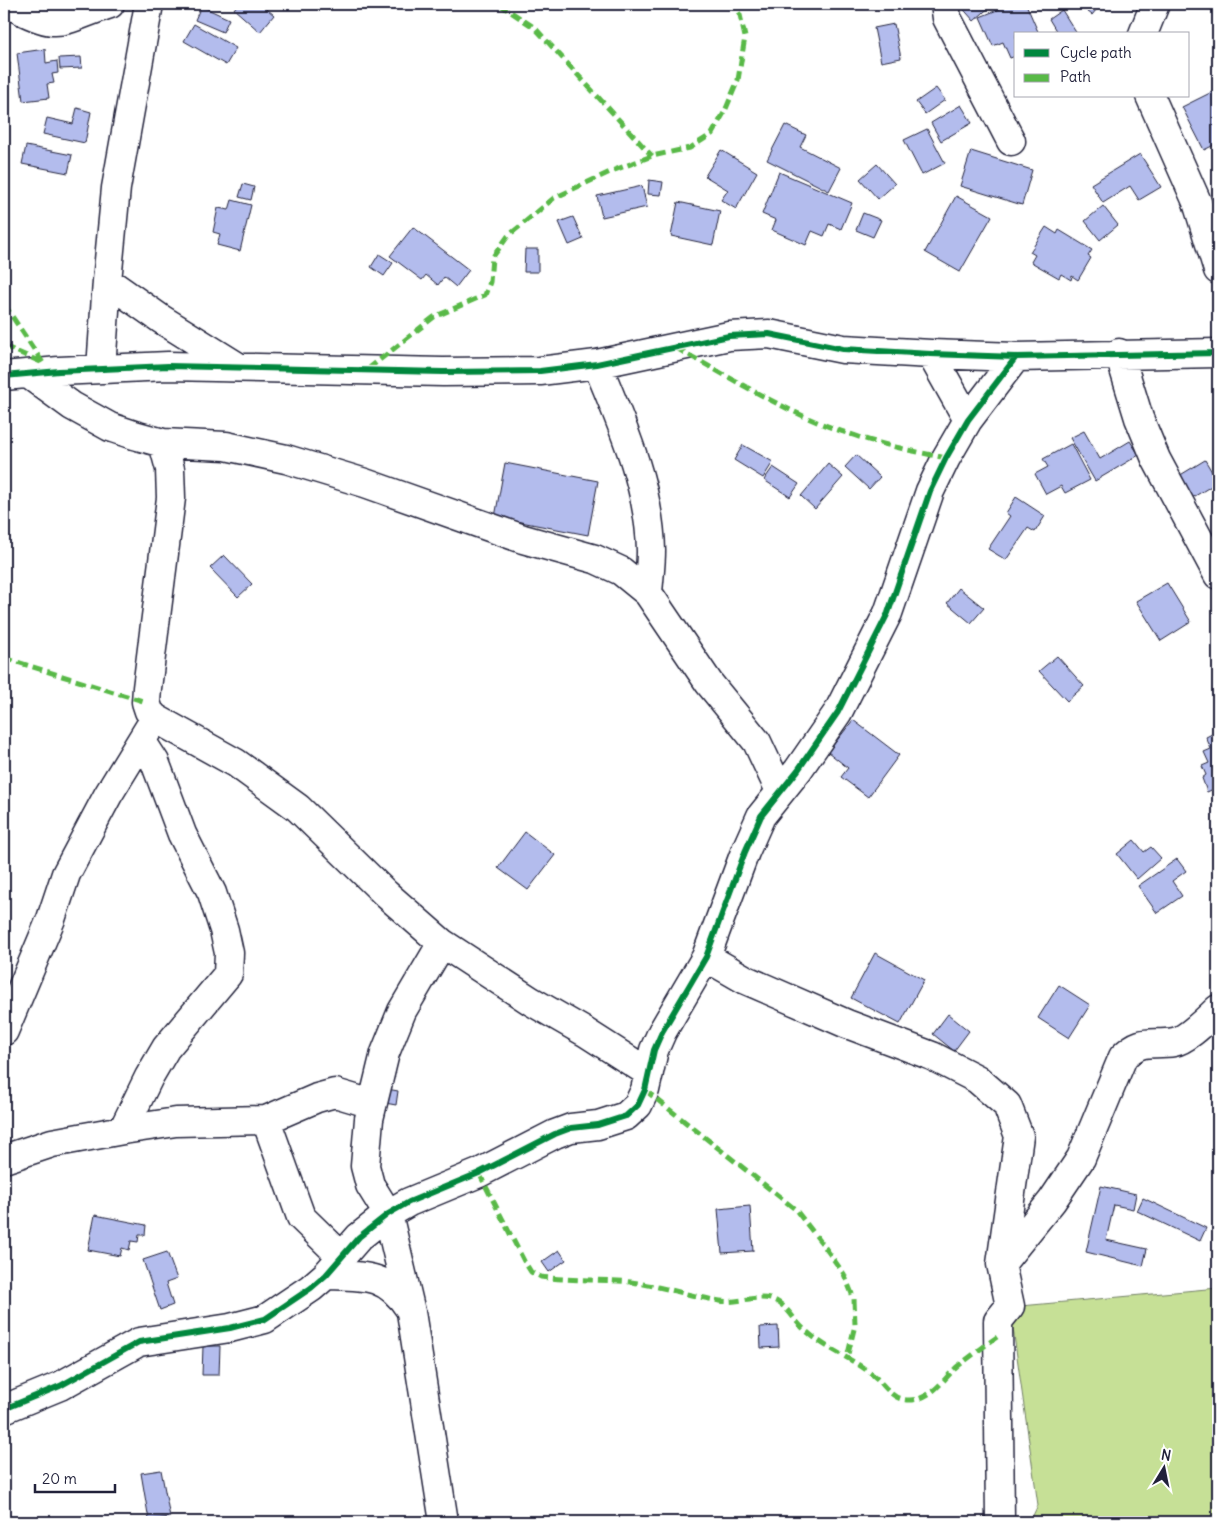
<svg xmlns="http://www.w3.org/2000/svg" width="1222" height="1526" viewBox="0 0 1222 1526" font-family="Delius,sans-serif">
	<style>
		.green { fill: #c6e096; stroke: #748168 }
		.building { fill: #b3bced; stroke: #22223b }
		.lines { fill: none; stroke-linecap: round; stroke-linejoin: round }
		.street-casing { stroke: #22223b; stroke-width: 31 }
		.street { stroke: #fff; stroke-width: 28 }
		.quiet { stroke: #58b947; stroke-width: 5; stroke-dasharray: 10 5; stroke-linecap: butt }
		.cycleway-casing { stroke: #fff; stroke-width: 9 }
		.cycleway { stroke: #00873e; stroke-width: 6 }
	</style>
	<rect width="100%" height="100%" fill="#fff"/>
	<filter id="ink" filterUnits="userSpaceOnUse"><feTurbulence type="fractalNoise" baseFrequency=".02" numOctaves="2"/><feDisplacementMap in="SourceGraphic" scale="10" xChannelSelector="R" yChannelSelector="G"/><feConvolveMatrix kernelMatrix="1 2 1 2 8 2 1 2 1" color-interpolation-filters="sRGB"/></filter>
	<g filter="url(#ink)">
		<path class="green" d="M1218 1288V1522H1030L1038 1505 1010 1307Z"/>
		<path class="building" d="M238 4H261L274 15 260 32 234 9Z
			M959 4H993L974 21Z
			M1012 4H1026L1039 34H1016V56L1010 58 1003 42 993 46 980 17Z
			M1078 4H1101L1092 15Z
			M201 6 229 19 223 32 195 20Z
			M1062 10 1077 34H1058L1049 19Z
			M194 24 236 48 226 65 184 41Z
			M894 24 901 58 881 62 874 28Z
			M45 49 46 63 57 61 58 73 52 74 54 83 47 84 49 98 23 101 17 53Z
			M81 57 82 68 60 69 59 58Z
			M936 88 945 100 925 114 916 102Z
			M1218 89V143L1204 150 1182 107Z
			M961 105 972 123 941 141 931 123Z
			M77 108 91 112 85 143 43 134 47 118 73 124Z
			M785 125 806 135 800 147 841 168 829 191 767 160Z
			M927 129 945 163 922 175 904 140Z
			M26 146 72 155 68 173 22 164Z
			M721 150 757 172 736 209 721 200 728 190 705 176Z
			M971 151 1032 170 1022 205 960 186Z
			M1140 154 1161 187 1139 200 1130 186 1103 203 1091 184Z
			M877 164 895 184 878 199 860 179Z
			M779 172 852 203 841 229 829 224 824 236 812 231 806 245 772 230 776 220 762 214Z
			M649 180 663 182 661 195 648 194Z
			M243 184 254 187 251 200 239 197Z
			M642 186 647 207 602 217 597 196Z
			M956 196 992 216 960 272 925 252Z
			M232 200 251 205 240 251 217 245 220 234 213 232 218 208 229 210Z
			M678 202 720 211 713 245 671 236Z
			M1103 206 1118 225 1100 240 1085 221Z
			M863 213 881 220 873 237 856 230Z
			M573 217 583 239 569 245 559 222Z
			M413 227 469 270 456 287 444 277 438 285 426 275 422 280 390 256Z
			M1046 227 1057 234 1059 230 1092 250 1088 256 1091 258 1078 280 1072 276 1071 280 1061 274 1059 278 1031 262 1035 255 1030 252Z
			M525 249H538V272H524Z
			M379 254 393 263 384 276 371 267Z
			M1084 431 1100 459 1130 441 1139 455 1095 481 1070 438Z
			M1071 444 1090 480 1065 493 1061 486 1046 494 1035 474 1048 467 1043 459Z
			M743 445 773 462 763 478 734 460Z
			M856 455 880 477 869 489 845 467Z
			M1205 460 1218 482 1182 504 1169 482Z
			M505 463 598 481 588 535 495 517Z
			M828 464 843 477 815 509 801 496Z
			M773 467 799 484 790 497 764 480Z
			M1016 497 1045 516 1035 532 1028 528 1006 560 988 549 1010 516 1006 513Z
			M224 555 252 584 238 597 210 568Z
			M1167 583 1191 622 1161 641 1136 601Z
			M959 588 984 608 971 623 947 603Z
			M1057 656 1084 686 1067 701 1039 671Z
			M853 720 899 755 868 797 841 777 848 768 828 752Z
			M1218 731V787L1207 792 1202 778 1206 775 1202 766 1209 763 1204 752 1211 749 1206 737Z
			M525 832 555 855 528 890 498 868Z
			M1134 840 1144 852 1151 847 1161 858 1137 879 1117 854Z
			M1177 859 1186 871 1172 881 1182 896 1157 913 1138 886Z
			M875 953 924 980 900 1024 851 998Z
			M1059 985 1090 1005 1069 1038 1038 1018Z
			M948 1014 969 1031 954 1051 933 1034Z
			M387 1089 398 1091 396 1105 385 1103Z
			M1101 1186 1136 1194 1133 1209 1114 1205 1106 1240 1147 1249 1143 1266 1086 1252Z
			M1143 1198 1206 1228 1200 1241 1137 1211Z
			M750 1206 753 1251 722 1253 718 1209Z
			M95 1215 146 1225 145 1235H139L138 1242 131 1241 129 1250 122 1248 120 1256 88 1250Z
			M559 1250 566 1260 549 1272 542 1262Z
			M167 1252 177 1279 166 1283 173 1305 160 1310 143 1260Z
			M778 1326 779 1347 761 1348 760 1327Z
			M203 1346H220L219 1375H202Z
			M161 1470 170 1517 149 1520 141 1473Z"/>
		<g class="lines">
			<g class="street-casing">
				<path id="street" d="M9 4C61 32 59 21 110 4
					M945 4 947 18 1011 141
					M1143 34 1155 4
					M1150 96 1197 202 1218 270
					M107 281 161 319 238 367
					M1119 353 1139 418 1156 459 1218 575
					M931 354 968 420
					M597 364C621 422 650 487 651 551 651 565 649 579 648 593
					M101 369 107 281 116 188 149 4
					M28 374 72 406 110 427 134 435 163 443 226 446 286 459 365 483 523 539 595 559 621 571 648 593 709 683 757 742 780 791
					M4 376 59 371 168 366 443 372 540 371 597 364 729 336 769 334 843 349 931 354 1016 357 1218 353
					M163 443 170 469 171 498 147 688 146 702 149 711 155 718 236 763 298 808 386 894 442 943 531 1001 585 1032 649 1073
					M442 943 402 1011 385 1053 369 1119 365 1166 370 1185 388 1214 411 1312 444 1522
					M706 957 746 980 847 1024 932 1056 977 1079 1007 1105 1019 1136 1001 1264 1010 1306 998 1321 1000 1522
					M4 1031 51 919 66 874 108 795 149 728
					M266 1120 301 1217 342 1257
					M123 1130 149 1077 166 1048 228 974 229 953 224 930 212 893 182 834 155 762 142 742
					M4 1159 52 1143 123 1130 176 1122 266 1120 317 1098 335 1093 372 1104
					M1001 1264 1052 1201 1081 1158 1123 1057C1142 1037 1151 1046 1174 1042 1187 1040 1208 1018 1218 1009
					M326 1275C363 1276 386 1273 409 1308
					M4 1409 60 1386 139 1342 230 1328 265 1319 311 1288 326 1275 359 1237 388 1214 409 1202 479 1173 555 1134 571 1128 598 1125 626 1116 638 1105 645 1090 654 1050 662 1032 706 957 745 852 761 816 798 770 838 712 888 613 930 491 946 458 968 420 1016 357"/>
			</g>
			<use href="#street" class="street"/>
			<path class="quiet" d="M499 4 535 28 652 156
				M4 304 43 363
				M4 346 43 363
				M676 348C732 378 789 415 850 434 881 445 914 451 946 458
				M368 369 434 317 485 295 490 282 492 258 508 236 554 198 612 171 652 156 690 148 712 134 725 111 738 80 745 37 740 15 733 4
				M4 658 146 702
				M645 1090 795 1209 824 1246 844 1274 854 1299 855 1325 847 1358
				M479 1173 524 1261 531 1272 541 1277C571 1281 601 1279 631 1282 661 1286 690 1296 720 1301 738 1304 759 1293 776 1301 789 1308 794 1321 805 1330 825 1349 853 1358 874 1376 886 1386 892 1401 910 1400 933 1399 943 1379 958 1366 971 1356 984 1346 997 1337"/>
			<g class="cycleway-casing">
				<path id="cycleway" d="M4 376 59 371 168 366 443 372 540 371 597 364 729 336 769 334 843 349 931 354 1016 357 1218 353
					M4 1409 60 1386 139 1342 230 1328 265 1319 311 1288 326 1275 359 1237 388 1214 409 1202 479 1173 555 1134 571 1128 598 1125 626 1116 638 1105 645 1090 654 1050 662 1032 706 957 745 852 761 816 798 770 838 712 888 613 930 491 946 458 968 420 1016 357"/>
			</g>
			<use href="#cycleway" class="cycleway"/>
		</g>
	</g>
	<rect width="1222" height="1526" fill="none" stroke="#fff" stroke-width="20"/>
	<rect x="10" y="10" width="1202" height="1506" fill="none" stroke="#22223b" stroke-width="2" filter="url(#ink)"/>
	<rect x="1014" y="32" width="175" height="65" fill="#ffffff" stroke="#a7a7b1"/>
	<rect x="1024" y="49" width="25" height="8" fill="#00873e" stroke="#a7a7b1"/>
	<text x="1060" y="58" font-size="15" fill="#22223b">Cycle path</text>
	<rect x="1024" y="74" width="25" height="8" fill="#58b947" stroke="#a7a7b1"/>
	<text x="1060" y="82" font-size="15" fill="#22223b">Path</text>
	<g transform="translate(1164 1468) rotate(10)" stroke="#ffffff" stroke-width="4" paint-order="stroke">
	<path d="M0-4L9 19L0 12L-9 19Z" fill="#22223b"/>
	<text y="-8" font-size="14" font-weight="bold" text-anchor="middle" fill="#22223b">N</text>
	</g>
	<path d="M35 1484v8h80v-8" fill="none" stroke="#22223b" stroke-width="2.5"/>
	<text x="42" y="1484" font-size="15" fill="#22223b" stroke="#ffffff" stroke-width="4" paint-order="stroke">20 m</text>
</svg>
